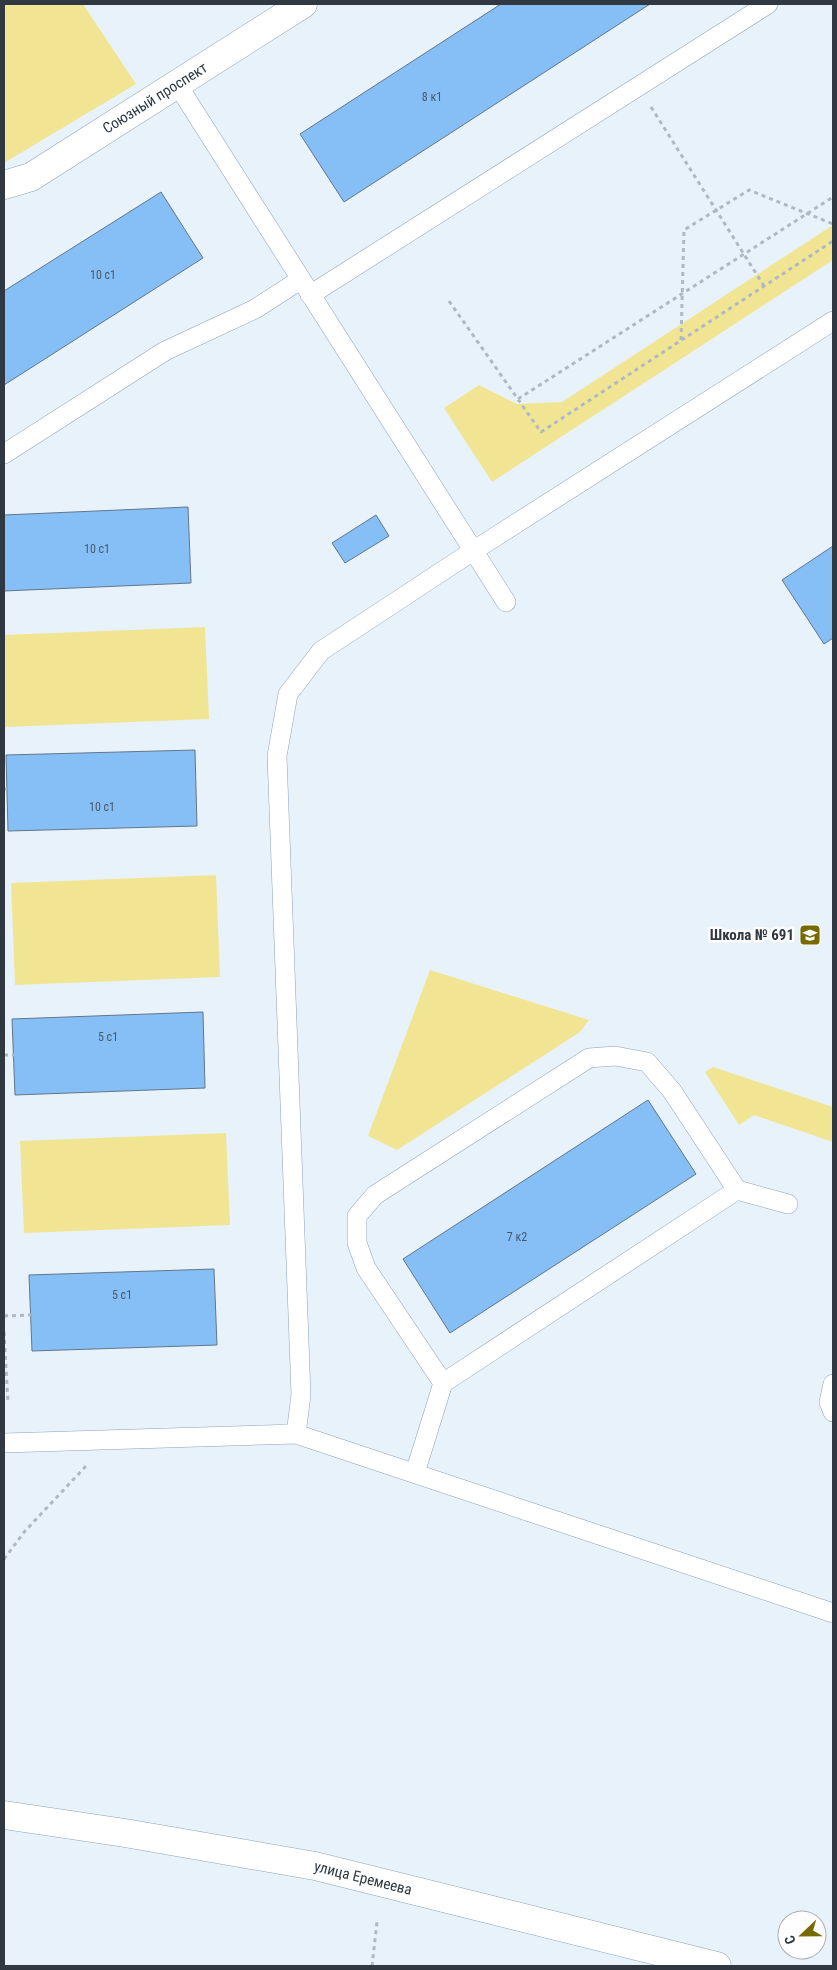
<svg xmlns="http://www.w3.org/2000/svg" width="837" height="1970" viewBox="0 0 837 1970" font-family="'Roboto Condensed',sans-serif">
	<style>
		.green { fill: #f1e594 }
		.building { fill: #86bff5; stroke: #61768a }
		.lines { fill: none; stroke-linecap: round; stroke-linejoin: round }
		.service-casing { stroke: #8da3b9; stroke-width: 20 }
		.minor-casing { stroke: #8da3b9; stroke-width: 29 }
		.tertiary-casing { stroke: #8da3b9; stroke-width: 29 }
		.path { stroke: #afb9c2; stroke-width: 3; stroke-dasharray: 4 4; stroke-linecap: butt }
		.service { stroke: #fff; stroke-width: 19 }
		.minor { stroke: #fff; stroke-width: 28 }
		.tertiary { stroke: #fff; stroke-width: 28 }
		.labels { text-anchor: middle; stroke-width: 5; stroke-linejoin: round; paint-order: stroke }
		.number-label { font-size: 12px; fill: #465a6f }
		.street-label { font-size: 15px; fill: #303942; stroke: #fefefe }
		.poi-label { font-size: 15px; font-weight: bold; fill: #303942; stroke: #fefefe; text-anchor: end }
	</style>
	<rect width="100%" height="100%" fill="#e8f2fb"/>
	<path class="green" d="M4 4H83L136 84 4 163Z
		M833 225V260L492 482 444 408 479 385 517 404 562 402Z
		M205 627 209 719 4 727V635Z
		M216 875 220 977 15 985 11 883Z
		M430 970 589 1020 580 1032 397 1150 368 1136Z
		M713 1067 833 1107V1142L754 1115 739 1125 705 1072Z
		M226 1133 230 1225 24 1233 20 1141Z"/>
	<path class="building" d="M501 4H650L344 202 300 134Z
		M161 192 203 258 4 385V291Z
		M188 507 191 583 4 591V515Z
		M376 515 389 536 345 563 332 543Z
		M833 546V638L824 644 782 580Z
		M195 750 197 826 8 831 6 755Z
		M203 1012 205 1088 15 1095 12 1019Z
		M648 1100 696 1174 450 1333 403 1259Z
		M214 1269 217 1345 32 1351 29 1275Z"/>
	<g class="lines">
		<g class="service-casing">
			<path id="service" d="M177 84 506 602
				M310 295 768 4
				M4 454 165 351 255 309 300 280
				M443 1383 737 1190
				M833 1384 829 1402 833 1412
				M296 1434 301 1395 277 756 288 694 321 651 473 551 833 321
				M4 1443 296 1434 833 1613
				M415 1473 443 1383 366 1268 357 1243V1216L375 1195 589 1058 615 1056 647 1062 672 1091 737 1190 788 1204"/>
		</g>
		<g class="minor-casing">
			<path id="minor" d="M4 185 31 177 303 4"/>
		</g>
		<g class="tertiary-casing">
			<path id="tertiary" d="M4 1815 125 1833 315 1866 717 1966"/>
		</g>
		<path class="path" d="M651 107 764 286
			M449 301 541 432 833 241
			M681 340 684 230 749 190 833 224
			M518 399 833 197
			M4 789H7
			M4 1055H14
			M4 1316 31 1315
			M4 1332 8 1402
			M4 1559 25 1531 86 1466
			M372 1966 377 1922"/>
		<use href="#service" class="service"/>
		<use href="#minor" class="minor"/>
		<use href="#tertiary" class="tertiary"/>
	</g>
	<defs>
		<g id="school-square" transform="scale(1.125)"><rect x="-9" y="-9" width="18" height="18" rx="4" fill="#776a02" stroke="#fefefe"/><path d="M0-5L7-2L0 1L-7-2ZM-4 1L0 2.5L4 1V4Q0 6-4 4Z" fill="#fff"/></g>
	</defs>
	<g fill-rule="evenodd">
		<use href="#school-square" x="810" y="935"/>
	</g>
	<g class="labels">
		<g class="number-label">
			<text x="432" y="101">8 к1</text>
			<text x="103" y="279">10 с1</text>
			<text x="97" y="553">10 с1</text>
			<text x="102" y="811">10 с1</text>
			<text x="108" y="1041">5 с1</text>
			<text x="517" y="1241">7 к2</text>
			<text x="122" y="1299">5 с1</text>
		</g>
		<g class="street-label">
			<text transform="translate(155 98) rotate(-32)" y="5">Союзный проспект</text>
			<text transform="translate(363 1878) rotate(14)" y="5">улица Еремеева</text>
		</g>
		<g class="poi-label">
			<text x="794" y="940">Школа № 691</text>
		</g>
	</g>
	<rect width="837" height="1970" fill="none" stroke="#303942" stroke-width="10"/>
	<g transform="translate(802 1935) rotate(248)"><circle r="24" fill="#fefefe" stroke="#acafb3"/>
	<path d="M0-4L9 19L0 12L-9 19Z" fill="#776a02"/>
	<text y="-8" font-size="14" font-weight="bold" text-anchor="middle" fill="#303942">С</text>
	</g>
</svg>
